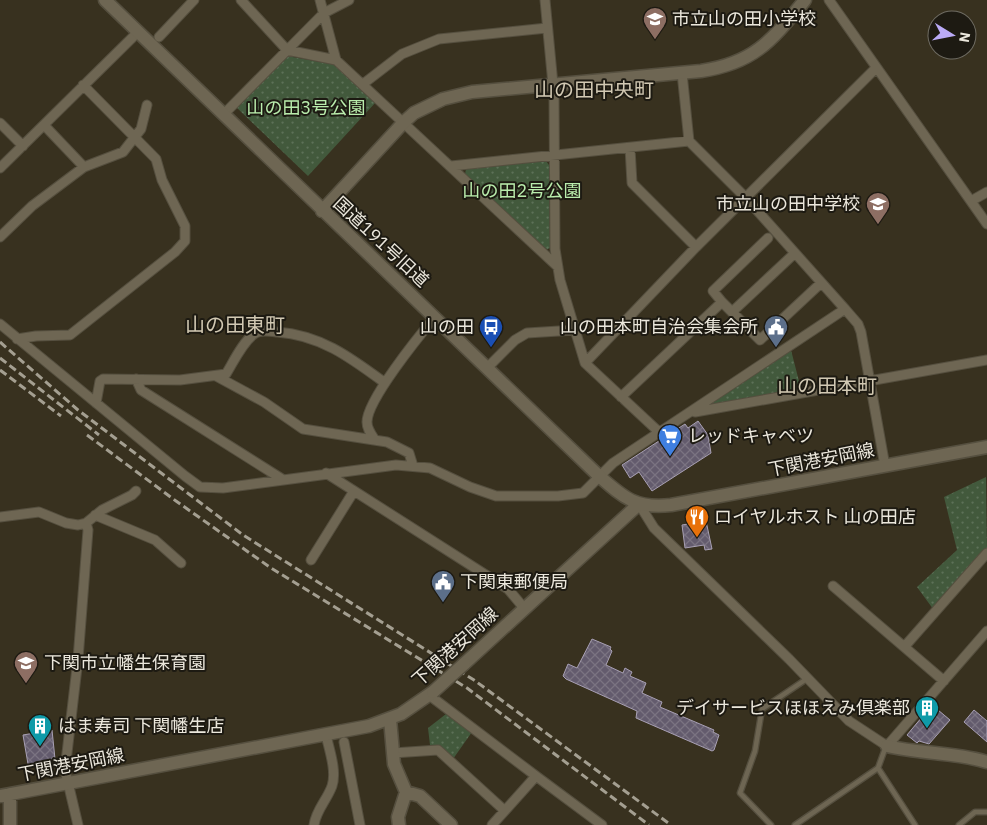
<svg xmlns="http://www.w3.org/2000/svg" width="987" height="825" viewBox="0 0 987 825" font-family="'IBM Plex Sans','Noto Sans JP',sans-serif">
	<style>
		.park { fill: url(#park-dots) }
		.building { fill: url(#building-cross-hatch); stroke: #a8a0b4 }
		.lines { fill: none; stroke-linecap: round; stroke-linejoin: round }
		.lane-casing { stroke: #554f3f; stroke-width: 7 }
		.street-casing { stroke: #554f3f; stroke-width: 11 }
		.secondary-casing { stroke: #554f3f; stroke-width: 15 }
		.lane { stroke: #6e6653; stroke-width: 4.5 }
		.street { stroke: #6e6653; stroke-width: 9 }
		.secondary { stroke: #6e6653; stroke-width: 12 }
		.rail { stroke: #a49f91; stroke-width: 3; stroke-dasharray: 8 4; stroke-linecap: butt }
		.secondary-bridge-casing { stroke: #554f3f; stroke-width: 15; stroke-linecap: butt }
		.secondary-bridge { stroke: #6e6653; stroke-width: 12 }
		.labels { text-anchor: middle; stroke-width: 4; stroke-linejoin: round; paint-order: stroke }
		.poi-label { font-size: 18px; fill: #ebe7dc; stroke: #1d1a12; text-anchor: start }
		.park-label { font-size: 18px; fill: #b9ecac; stroke: #1d1a12 }
		.street-label { font-size: 18px; fill: #ebe7dc; stroke: #1d1a12 }
		.quarter-label { font-size: 20px; fill: #d2c9b3; stroke: #1d1a12 }
	</style>
	<defs>
		<pattern id="park-dots" width="8" height="8" patternUnits="userSpaceOnUse" patternTransform="scale(1.25)"><rect width="8" height="8" fill="#42593c"/><path d="M2 2h.1M6 6h.1" fill="none" stroke="#5d7158" stroke-width="1.8" stroke-linecap="round"/></pattern>
		<pattern id="building-cross-hatch" width="8" height="8" patternUnits="userSpaceOnUse" patternTransform="scale(1.25)"><rect width="8" height="8" fill="#635b6d"/><path d="M0 0l8 8M0 8l8-8" fill="none" stroke="#7a7381"/></pattern>
	</defs>
	<rect width="100%" height="100%" fill="#38311f"/>
	<path class="park" d="M287 56 337 65 376 102 308 176 236 107Z
		M546 161 549 165 550 248 546 250 465 174 466 169Z
		M791 350 801 389 713 404V402Z
		M986 477 987 554 936 613 917 587 957 550 944 497Z
		M446 714 472 732 453 759 441 748 430 745 428 728Z"/>
	<path class="building" d="M698 421 708 435 711 453 652 491 639 472 630 478 622 465 685 424 688 428Z
		M706 521 712 549 705 550 704 545 685 548 682 525Z
		M592 639 611 647 610 649 612 651 606 665 623 673 625 668 632 672 630 676 646 683 642 693 662 702 660 707 714 730 713 732 719 735 714 750 712 751 636 718 637 711 566 679 563 676 568 664 577 668Z
		M932 705 950 720 929 744 919 741 917 743 907 735Z
		M974 710 987 721V742L964 722Z
		M52 730 55 759 28 764 23 735Z"/>
	<g class="lines">
		<g class="lane-casing">
			<path id="lane" d="M878 768 915 825
				M771 825 740 793 755 751 762 709 808 678
				M795 825 878 768 886 746
				M959 825 975 812H987"/>
		</g>
		<g class="street-casing">
			<path id="street" d="M241 0 287 50 336 60 558 267
				M320 0 336 60
				M545 0 554 95 555 249 560 280 585 363 659 432
				M829 0 987 224
				M159 37 194 0
				M682 73 689 141
				M363 84 402 54 439 39 547 28
				M224 114 324 13 349 0
				M0 123 23 146
				M44 125 84 167
				M630 148 632 183 696 247
				M0 168 138 32
				M971 201 987 192
				M0 237 32 206 84 167 123 152 141 129 147 105
				M795 253 732 312 760 340 821 283
				M722 302 713 291 768 238
				M845 309 858 324 861 332 885 466
				M0 324 185 476 200 487 223 488 396 465 430 468 470 487 496 496H558L583 493 613 463 845 309 746 198 689 141 451 166
				M17 339 36 336 70 335 175 252 185 241V226L162 180 156 159 83 85
				M585 363 696 247 876 68
				M488 367 515 340 527 333 575 330
				M216 376 264 402 303 429 387 442 409 453 413 466
				M136 379 141 390 282 479
				M621 397 722 302 732 312
				M96 403 100 381 103 379 180 380 226 374C234 361 242 343 254 334 260 329 270 331 277 332 321 335 351 358 385 383
				M695 412 987 360
				M375 440C371 434 367 429 367 422 367 400 419 336 435 317
				M326 473 508 589 524 608
				M639 504 654 528 789 659 849 721 887 746 987 631
				M95 515 155 540 181 563
				M0 517 39 512 66 523 78 525 86 523 102 510 132 495 136 491
				M311 560 354 491
				M833 586 944 681
				M905 646 987 553
				M429 695 536 776
				M344 742 360 825
				M393 753 438 750 504 810
				M78 825 65 770 78 659 88 530 86 523
				M314 825C316 810 327 800 332 786 337 771 329 749 326 735
				M492 825 536 776 602 825"/>
		</g>
		<g class="secondary-casing">
			<path id="secondary" d="M105 0 599 476C624 498 636 509 671 505L987 447
				M322 211 404 122 414 113 443 99 472 92 701 71C755 63 772 40 805 0
				M464 664 639 504
				M390 719 394 764 406 792 398 817 399 825
				M887 746C920 754 954 752 987 762
				M406 792 420 796 451 825
				M10 794V825
				M0 796 369 726 401 714 433 692"/>
		</g>
		<use href="#lane" class="lane"/>
		<use href="#street" class="street"/>
		<use href="#secondary" class="secondary"/>
		<path class="rail" d="M0 342 78 410 243 535 474 680 671 825
			M0 358 99 435
			M0 370 61 416
			M87 435 176 501 271 568 467 688 649 825"/>
		<g class="secondary-bridge-casing">
			<path id="secondary-bridge" d="M433 692 464 664"/>
		</g>
		<use href="#secondary-bridge" class="secondary-bridge"/>
	</g>
	<defs>
		<g id="school-pin" transform="scale(1.25)"><path d="M0 17L-7.5 6A9.5 9.5 0 1 1 7.5 6Z" fill="#8d6e63" stroke="#1d1a12"/><path d="M0-5L7-2L0 1L-7-2ZM-4 1L0 2.5L4 1V4Q0 6-4 4Z" fill="#fff"/></g>
		<g id="bus-pin" transform="scale(1.25)"><path d="M0 17L-7.5 6A9.5 9.5 0 1 1 7.5 6Z" fill="#1a4fb4" stroke="#1d1a12"/><path d="M-5-6H5V4H4V6H2V4H-2V6H-4V4H-5ZM-3.5-4V0h7V-4ZM-3.5 1.2v1.5H-2V1.2ZM2 1.2v1.5H3.5V1.2Z" fill="#fff"/></g>
		<g id="civic-pin" transform="scale(1.25)"><path d="M0 17L-7.5 6A9.5 9.5 0 1 1 7.5 6Z" fill="#5c6f8a" stroke="#1d1a12"/><path d="M-.6-6.5H3V-4.5H.6V-3L4-1V1h2V6H-6V1h2V-1L-.6-3ZM-1.2 2.5V6h2.4V2.5Z" fill="#fff"/></g>
		<g id="supermarket-pin" transform="scale(1.25)"><path d="M0 17L-7.5 6A9.5 9.5 0 1 1 7.5 6Z" fill="#3f7fe0" stroke="#1d1a12"/><path d="M-6-5.5h2.5l.6 2H6L4.5 2H-2.5L-4.4-4H-6ZM-1.5 3.2a1.3 1.3 0 1 0 .1 0ZM3 3.2a1.3 1.3 0 1 0 .1 0Z" fill="#fff"/></g>
		<g id="restaurant-pin" transform="scale(1.25)"><path d="M0 17L-7.5 6A9.5 9.5 0 1 1 7.5 6Z" fill="#e8710a" stroke="#1d1a12"/><path d="M-5-6h1v4h1v-4h1v4h1v-4h1v5L-1.5 .5V6h-2V.5L-5-1ZM5-6V6H3V1.5H1.5Q1.5-4 5-6Z" fill="#fff"/></g>
		<g id="building-pin" transform="scale(1.25)"><path d="M0 17L-7.5 6A9.5 9.5 0 1 1 7.5 6Z" fill="#0f9aa8" stroke="#1d1a12"/><path d="M-4-6H4V6H1V3H-1V6H-4ZM-2.5-4.3h1.7v1.8h-1.7ZM.8-4.3h1.7v1.8H.8ZM-2.5-1h1.7V.8h-1.7ZM.8-1h1.7V.8H.8Z" fill="#fff"/></g>
	</defs>
	<g fill-rule="evenodd">
		<use href="#school-pin" x="655" y="19"/>
		<use href="#school-pin" x="878" y="204"/>
		<use href="#bus-pin" x="491" y="327"/>
		<use href="#civic-pin" x="776" y="327"/>
		<use href="#supermarket-pin" x="670" y="436"/>
		<use href="#restaurant-pin" x="697" y="517"/>
		<use href="#civic-pin" x="443" y="582"/>
		<use href="#school-pin" x="26" y="663"/>
		<use href="#building-pin" x="927" y="708"/>
		<use href="#building-pin" x="40" y="726"/>
	</g>
	<g class="labels">
		<g class="poi-label">
			<text x="672" y="25">市立山の田小学校</text>
			<text x="860" y="210" text-anchor="end">市立山の田中学校</text>
			<text x="474" y="333" text-anchor="end">山の田</text>
			<text x="758" y="333" text-anchor="end">山の田本町自治会集会所</text>
			<text x="688" y="442">レッドキャベツ</text>
			<text x="714" y="523">ロイヤルホスト 山の田店</text>
			<text x="460" y="588">下関東郵便局</text>
			<text x="44" y="669">下関市立幡生保育園</text>
			<text x="910" y="714" text-anchor="end">デイサービスほほえみ倶楽部</text>
			<text x="58" y="732">はま寿司 下関幡生店</text>
		</g>
		<g class="park-label">
			<text x="306" y="114">山の田3号公園</text>
			<text x="522" y="197">山の田2号公園</text>
		</g>
		<g class="street-label">
			<text transform="translate(381 242) rotate(43)" y="6">国道191号旧道</text>
			<text transform="translate(821 460) rotate(-11)" y="6">下関港安岡線</text>
			<text transform="translate(455 647) rotate(-42)" y="6">下関港安岡線</text>
			<text transform="translate(71 765) rotate(-11)" y="6">下関港安岡線</text>
		</g>
		<g class="quarter-label">
			<text x="594" y="97">山の田中央町</text>
			<text x="235" y="332">山の田東町</text>
			<text x="827" y="393">山の田本町</text>
		</g>
	</g>
	<g transform="translate(952 35) rotate(100)"><circle r="24" fill="#1d1a12" stroke="#6f6c63"/>
	<path d="M0-4L9 19L0 12L-9 19Z" fill="#baaaf6"/>
	<text y="-8" font-size="14" font-weight="bold" text-anchor="middle" fill="#ebe7dc">N</text>
	</g>
</svg>
